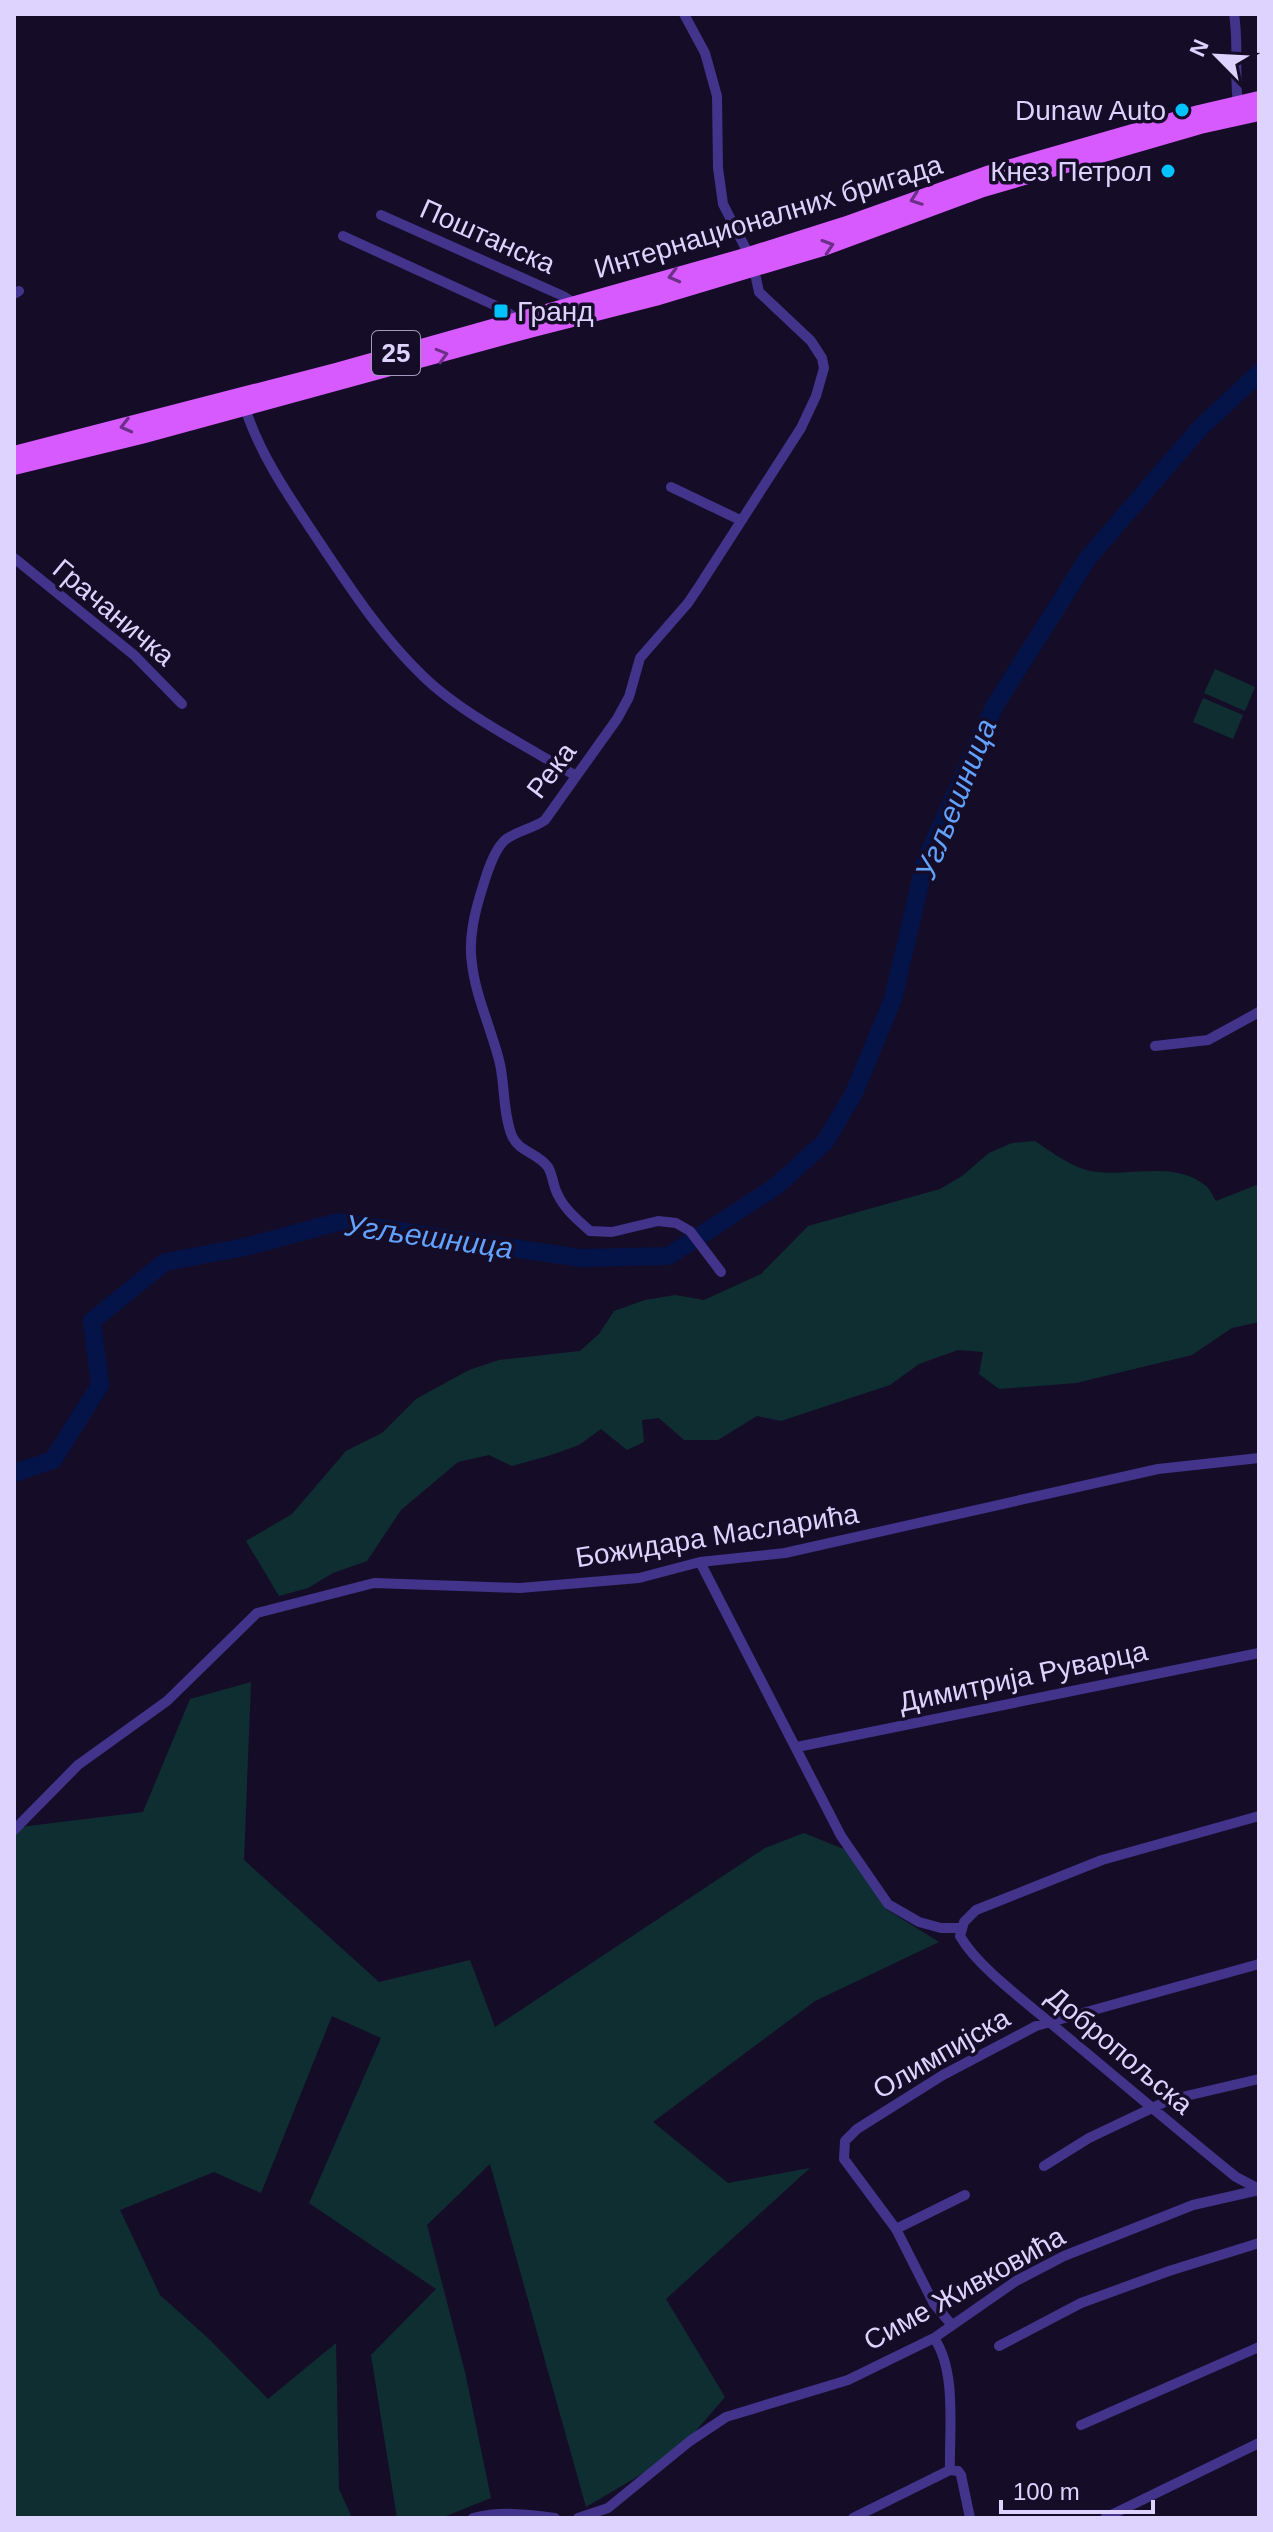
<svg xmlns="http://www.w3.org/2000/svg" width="1273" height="2532" viewBox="0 0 1273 2532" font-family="Arial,sans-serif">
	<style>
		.green { fill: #0f2e32 }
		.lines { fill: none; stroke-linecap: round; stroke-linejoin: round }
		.river { stroke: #051448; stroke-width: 18 }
		.street { stroke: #42338b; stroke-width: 10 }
		.primary { stroke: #d75aff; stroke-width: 16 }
		.oneway { stroke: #6c3088 }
		.poi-dot { fill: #00c3fe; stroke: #150d27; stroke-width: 3 }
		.labels { text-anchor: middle; stroke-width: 7; stroke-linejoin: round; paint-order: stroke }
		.shield { fill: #150d27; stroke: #a298be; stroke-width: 2 }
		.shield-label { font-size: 26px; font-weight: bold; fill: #ded3ff }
		.poi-label { font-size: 28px; fill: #ded3ff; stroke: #150d27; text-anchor: end }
		.street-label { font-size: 28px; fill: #ded3ff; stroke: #150d27 }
		.water-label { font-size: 30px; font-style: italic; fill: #61a1ff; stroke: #150d27 }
	</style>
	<rect width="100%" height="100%" fill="#150d27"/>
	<path class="green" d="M1215 669 1255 687 1245 711 1204 693Z
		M1203 698 1243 715 1233 739 1193 722Z
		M1035 1141C1051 1152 1072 1167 1090 1171 1127 1178 1175 1159 1206 1186 1210 1189 1213 1197 1216 1201L1259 1184V1322L1232 1328 1192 1355 1076 1383 999 1389 979 1374 983 1352 958 1350 919 1364 890 1385 781 1421 757 1416 718 1440H684L659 1418 642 1420 644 1442 627 1450 601 1429 579 1445 551 1455 512 1466 489 1455 458 1462 401 1510 367 1561 333 1573 308 1588 279 1596 246 1541 292 1514 346 1451 382 1433 416 1399 469 1370 499 1360 580 1351 599 1334 614 1311 645 1300 675 1295 704 1300 761 1274 808 1226 940 1189 962 1176 989 1153 1012 1143Z
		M251 1682 244 1860 379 1982 470 1960 495 2027 765 1848 804 1833 851 1852 886 1909 939 1942 815 2001 653 2122 728 2183 810 2168 666 2299 725 2397 676 2454 586 2507 490 2164 427 2225 465 2372 491 2498 441 2518H397L371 2355 436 2289 309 2203 381 2038 332 2016 261 2193 214 2172 120 2210 160 2295 209 2339 268 2399 336 2343 339 2489 352 2518H14V1835L20 1827 143 1812 190 1699Z"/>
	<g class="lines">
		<path class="river" d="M698 1237 775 1187 825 1142 854 1093 893 999 925 862 994 707 1088 558 1200 428 1259 373
			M14 1473 53 1460 100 1385 92 1321 165 1262 245 1247 338 1222 580 1258 668 1256 693 1240"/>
		<path class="street" d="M684 14 705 53 717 96 718 168 723 204 749 255
			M1234 14C1239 44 1234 74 1238 103
			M381 215 563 296 574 303
			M343 236 505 310 516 319
			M14 294 19 291
			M245 408C262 460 293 502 322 546 353 592 383 638 423 676 462 714 528 747 576 776
			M671 487 740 520
			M14 558 134 655 182 704
			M1155 1046 1208 1040 1259 1012
			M721 1272 690 1231 676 1223 658 1221 612 1232 590 1231C579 1221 565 1210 558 1195 553 1187 553 1175 548 1167 538 1153 519 1152 512 1136 503 1114 505 1087 500 1064 492 1030 476 998 472 964 468 938 475 911 483 886 487 873 493 853 503 842 512 832 533 829 545 820L617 719 629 697 640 658 688 603 700 585 801 428 816 396 824 368 822 358 811 341 759 292 754 269
			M700 1562 841 1836 888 1904 919 1922 941 1928H962
			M797 1747 1259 1653
			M1259 1816 1102 1860 976 1910 964 1922 960 1936C977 1966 1021 1998 1048 2021 1111 2073 1173 2126 1236 2177L1259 2189
			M14 1830 78 1765 167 1701 257 1613 374 1583 520 1588 639 1578 700 1562 785 1553 1158 1469 1259 1458
			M1044 2166 1089 2138 1169 2100 1259 2079
			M896 2229 965 2195
			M951 2324 934 2304 896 2229 844 2159 845 2141 857 2129 943 2075 1036 2026 1259 1964
			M934 2338C957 2371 949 2430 950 2470
			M999 2346 1081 2303 1169 2271 1259 2243
			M1081 2425 1259 2347
			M950 2470 958 2471 961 2475 970 2518
			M473 2518C500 2511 528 2514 555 2518
			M578 2518 608 2508 690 2441 726 2417 848 2380 934 2338 1016 2281 1064 2256 1193 2205 1259 2190
			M853 2518 950 2470
			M1105 2518 1259 2443"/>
		<path class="primary" d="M14 454 336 371 749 255 844 225 987 174 1199 113 1259 99
			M14 467 141 436 533 329 655 298 826 247 983 189 1200 126 1259 113"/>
	</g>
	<defs><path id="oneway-chevron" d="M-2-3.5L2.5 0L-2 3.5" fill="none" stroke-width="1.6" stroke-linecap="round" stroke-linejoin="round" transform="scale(2)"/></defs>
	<g class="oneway">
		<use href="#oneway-chevron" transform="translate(916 199) rotate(160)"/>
		<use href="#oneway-chevron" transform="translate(828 246) rotate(-18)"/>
		<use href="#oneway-chevron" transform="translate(674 276) rotate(165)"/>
		<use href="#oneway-chevron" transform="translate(442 355) rotate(-16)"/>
		<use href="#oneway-chevron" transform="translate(126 426) rotate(166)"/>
	</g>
	<g class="poi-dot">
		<circle cx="1182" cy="110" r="8"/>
		<circle cx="1168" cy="171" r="8"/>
		<rect x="493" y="303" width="16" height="16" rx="4"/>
	</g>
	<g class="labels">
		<rect class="shield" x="372" y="331" width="48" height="44" rx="6"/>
		<g class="shield-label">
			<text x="396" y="362">25</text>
		</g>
		<g class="poi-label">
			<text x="1166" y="120">Dunaw Auto</text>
			<text x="1152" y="181">Кнез Петрол</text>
			<text x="517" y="321" text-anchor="start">Гранд</text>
		</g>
		<g class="street-label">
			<text transform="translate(768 216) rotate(-17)" y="10">Интернационалних бригада</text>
			<text transform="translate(488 236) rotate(24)" y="10">Поштанска</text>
			<text transform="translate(114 612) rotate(40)" y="10">Грачаничка</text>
			<text transform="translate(551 770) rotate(-53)" y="10">Река</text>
			<text transform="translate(717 1535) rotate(-9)" y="10">Божидара Масларића</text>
			<text transform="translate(1023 1676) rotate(-12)" y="10">Димитрија Руварца</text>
			<text transform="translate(1120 2050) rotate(40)" y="10">Добропољска</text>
			<text transform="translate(941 2053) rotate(-30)" y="10">Олимпијска</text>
			<text transform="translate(964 2288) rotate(-29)" y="10">Симе Живковића</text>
		</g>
		<g class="water-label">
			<text transform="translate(956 799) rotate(-68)" y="10">Угљешница</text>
			<text transform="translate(429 1237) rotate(8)" y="10">Угљешница</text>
		</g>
	</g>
	<rect width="1273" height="2532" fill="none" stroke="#ded3ff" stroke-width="32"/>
	<g transform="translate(1217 56) rotate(294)" stroke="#150d27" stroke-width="6" paint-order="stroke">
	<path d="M0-6L14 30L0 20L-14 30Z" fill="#ded3ff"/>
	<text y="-12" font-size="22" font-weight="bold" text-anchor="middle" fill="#ded3ff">N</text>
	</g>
	<path d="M1001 2500v12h152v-12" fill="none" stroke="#ded3ff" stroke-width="4"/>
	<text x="1013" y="2500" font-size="24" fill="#ded3ff" stroke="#150d27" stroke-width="6" paint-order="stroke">100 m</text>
</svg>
